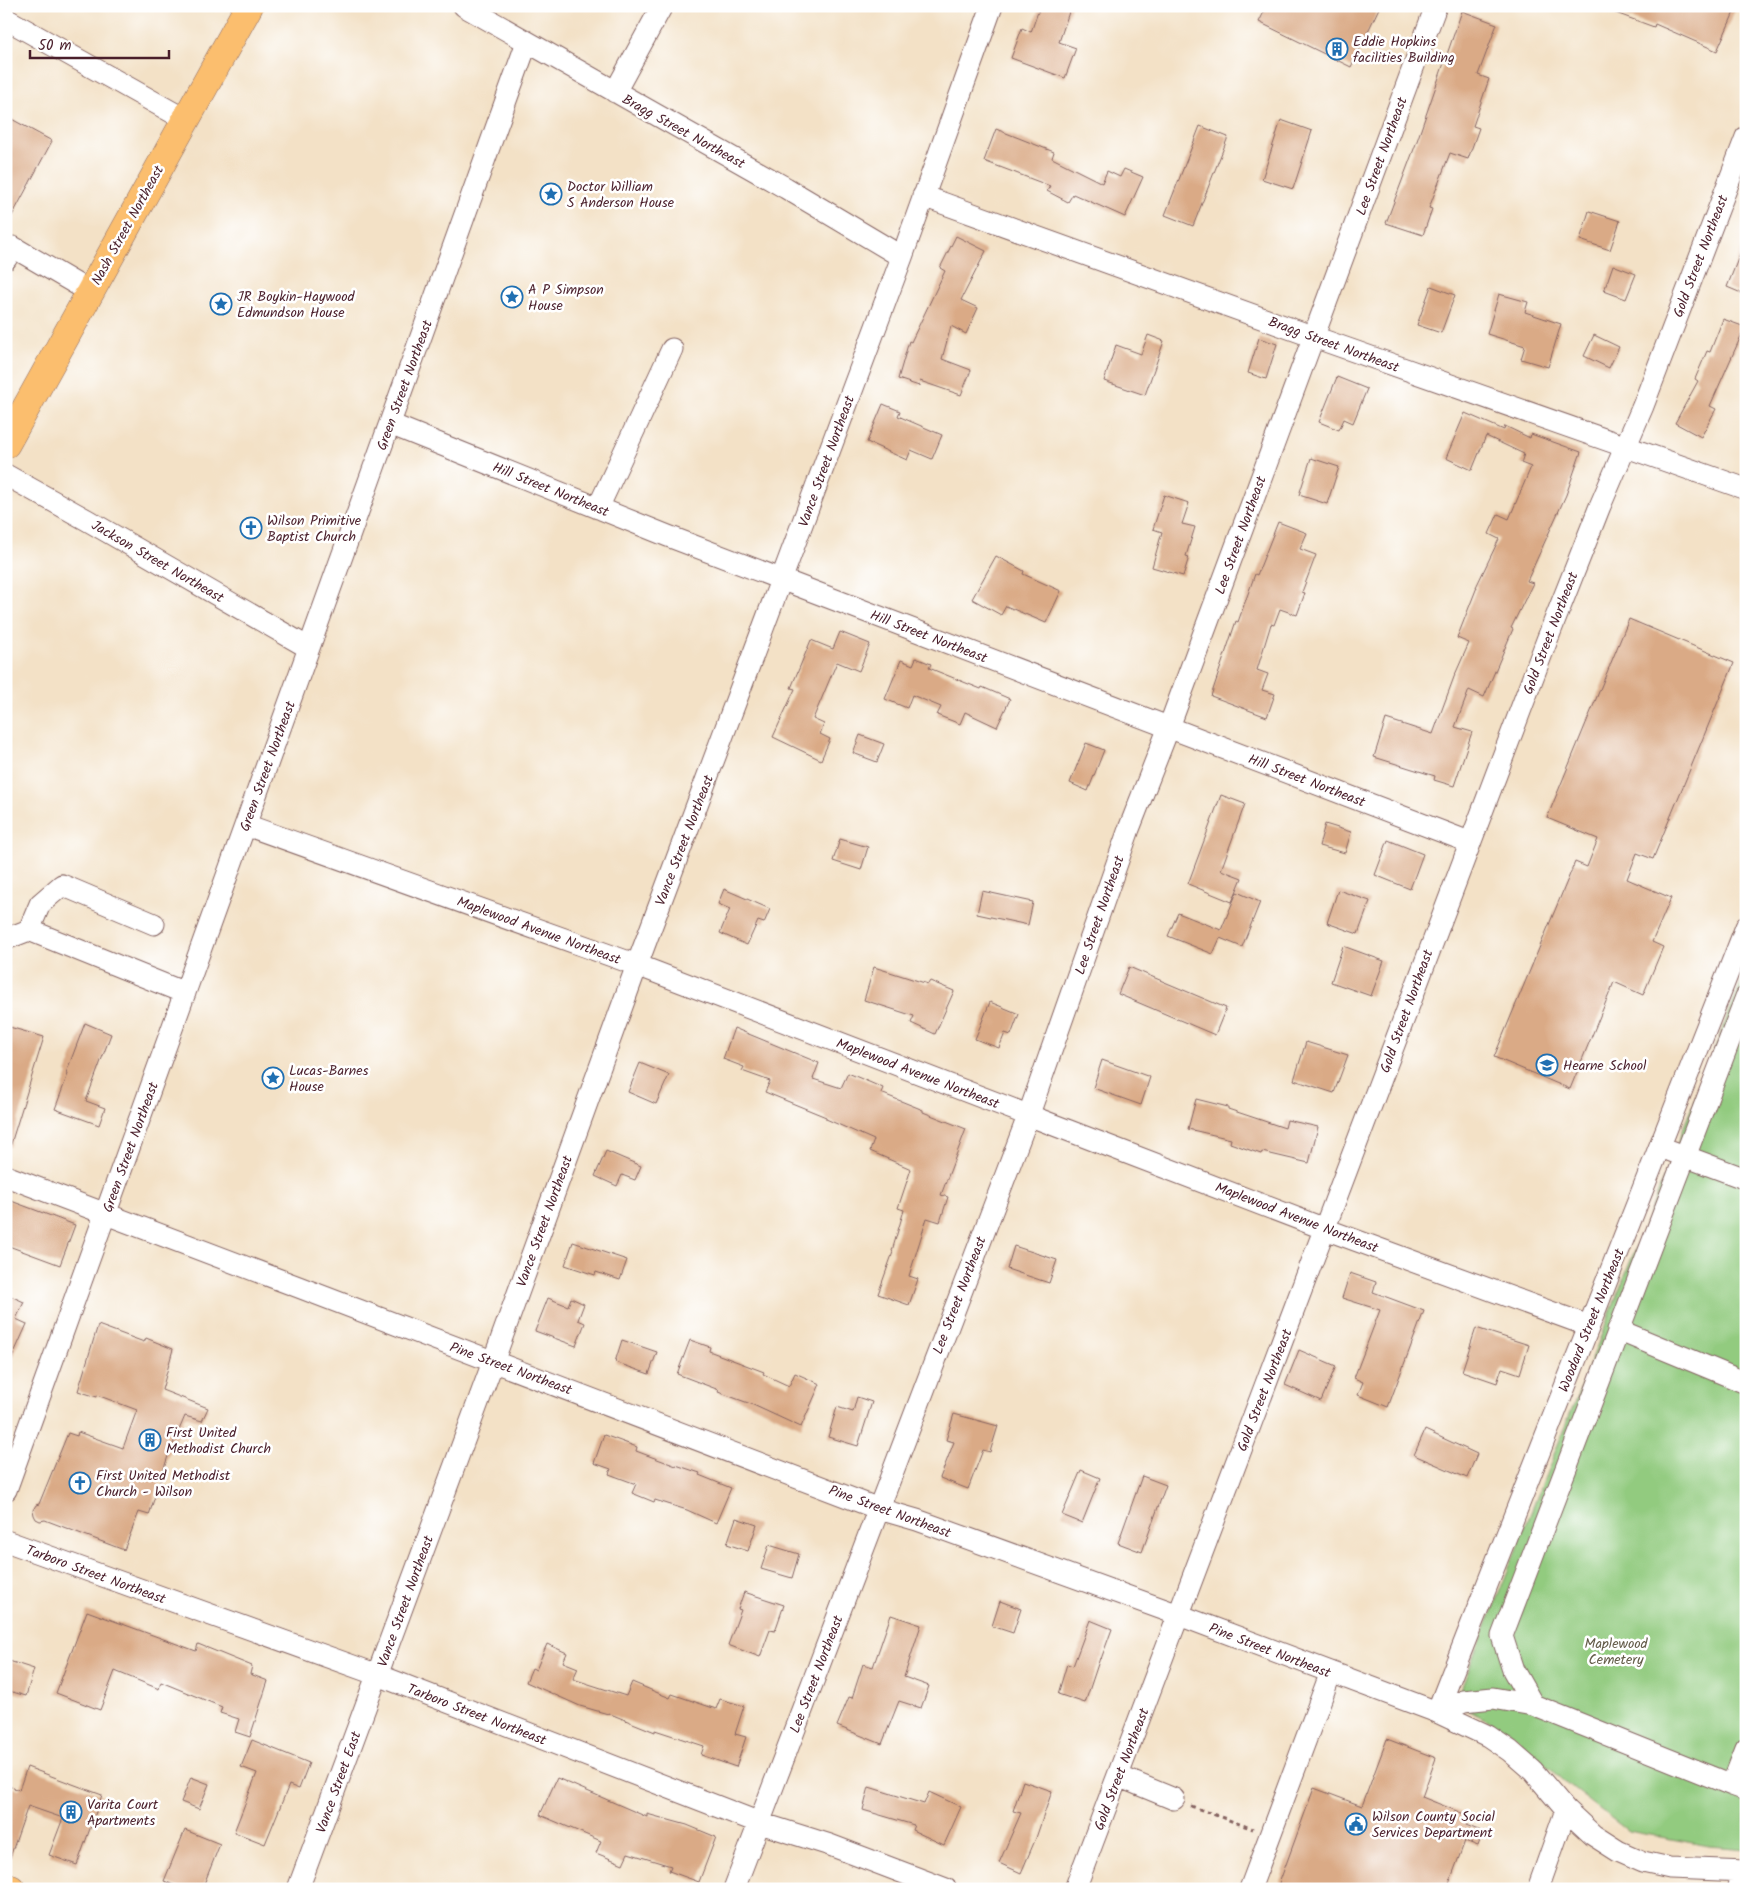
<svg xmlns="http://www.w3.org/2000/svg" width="1752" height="1895" viewBox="0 0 1752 1895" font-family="Kalam,sans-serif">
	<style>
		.green { fill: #92cb7f; stroke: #6e7555 }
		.building { fill: #daaa86 }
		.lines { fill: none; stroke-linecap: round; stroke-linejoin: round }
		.minor-casing { stroke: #856361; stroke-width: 23 }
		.major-casing { stroke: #856361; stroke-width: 29 }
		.path { stroke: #856361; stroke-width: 3; stroke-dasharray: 4 4; stroke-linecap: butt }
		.minor { stroke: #fff; stroke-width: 21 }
		.major { stroke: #fbbe6e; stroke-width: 28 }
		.labels { text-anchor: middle; stroke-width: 5; stroke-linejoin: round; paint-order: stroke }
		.poi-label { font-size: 14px; fill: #4a1f2b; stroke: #fff; text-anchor: start }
		.street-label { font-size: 14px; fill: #4a1f2b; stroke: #fff }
		.park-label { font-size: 14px; fill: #635b48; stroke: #fff }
	</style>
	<rect width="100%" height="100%" fill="#fff"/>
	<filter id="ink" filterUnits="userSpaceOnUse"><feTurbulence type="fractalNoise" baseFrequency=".02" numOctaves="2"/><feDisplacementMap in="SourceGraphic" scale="10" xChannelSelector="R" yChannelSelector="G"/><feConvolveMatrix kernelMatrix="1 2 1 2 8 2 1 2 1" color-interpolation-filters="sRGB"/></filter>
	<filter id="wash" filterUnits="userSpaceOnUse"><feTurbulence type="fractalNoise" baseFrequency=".0096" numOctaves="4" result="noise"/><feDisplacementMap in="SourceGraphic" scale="20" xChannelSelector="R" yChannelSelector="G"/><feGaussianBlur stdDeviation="1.12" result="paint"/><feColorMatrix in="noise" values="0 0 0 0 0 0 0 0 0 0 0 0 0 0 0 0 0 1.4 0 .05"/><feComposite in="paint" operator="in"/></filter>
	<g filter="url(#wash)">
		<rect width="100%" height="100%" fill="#f3e1c6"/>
		<path class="green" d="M1746 970V1849L1709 1846 1628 1831 1572 1788 1508 1730 1455 1704Z"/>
		<g id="blocks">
			<path class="building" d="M1040 6H1071L1059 42 1076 48 1065 78 1011 58 1022 28 1031 32Z
				M1267 6H1380L1351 67 1259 22Z
				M1603 6H1725L1735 10 1717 51 1655 24 1654 27 1602 8Z
				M1462 11 1497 24 1478 75 1489 79 1473 126 1479 128 1468 159 1450 153 1429 208 1432 209 1423 235 1386 223 1417 141Z
				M6 116 52 141 6 227Z
				M1281 120 1312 131 1293 189 1262 179Z
				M1200 126 1228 137 1193 226 1165 215Z
				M996 129 1054 152 1052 158 1102 183 1107 171 1120 177 1124 169 1143 177 1125 217 1073 194 1068 202 1047 191 1050 186 984 161Z
				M1589 211 1620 221 1610 250 1580 240Z
				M956 236 986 251 961 300 978 308 966 334 951 326 942 359 971 370 961 395 920 381 919 386 898 379 909 341 911 342 945 271 940 268Z
				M1745 241 1746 242V295L1727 287Z
				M1613 265 1636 274 1626 299 1604 291Z
				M1431 286 1455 295 1441 333 1417 325Z
				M1499 294 1528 302 1525 312 1561 324 1548 367 1521 359 1525 346 1487 334Z
				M1723 319 1745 327 1710 406 1716 409 1701 437 1675 423 1698 381 1695 379 1707 351 1710 352Z
				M1148 335 1164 341 1145 395 1104 381 1116 345 1141 354Z
				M1594 335 1619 347 1609 368 1584 356Z
				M1259 338 1277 344 1266 379 1248 373Z
				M1337 377 1367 389 1353 423 1344 419 1339 430 1319 422Z
				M883 404 900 411 898 416 942 435 932 459 911 450 907 460 867 442Z
				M1465 413 1504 430 1505 426 1530 438 1531 434 1581 452 1566 495 1527 581 1533 583 1511 628 1513 629 1484 697 1469 690 1455 727 1472 732 1454 786 1434 780 1435 776 1374 757 1386 719 1433 734 1454 677 1469 643 1457 638 1477 587H1476L1499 539 1489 534 1498 514 1509 519 1531 467 1521 463 1524 454 1486 436 1472 470 1446 458Z
				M1311 458 1339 467 1327 504 1299 495Z
				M1164 495 1189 503 1182 524 1195 527 1186 556 1189 557 1183 576 1152 567 1162 532 1153 529Z
				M1278 522 1307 533 1300 549 1316 555 1302 592 1305 593 1297 615 1280 609 1274 625 1271 624 1257 670 1268 674 1262 690 1275 694 1267 717 1211 696 1236 621 1238 622 1255 574 1257 575Z
				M996 556 1024 571 1023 574 1061 591 1046 623 1006 606 1001 615 972 599Z
				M1629 619 1734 663 1653 859 1637 853 1627 879 1671 898 1652 942 1663 947 1643 995 1614 982 1570 1089 1494 1057 1575 862 1587 867 1598 839 1547 818Z
				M840 632 870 644 859 671 837 662 813 719 824 724 820 734 830 739 821 760 773 737 795 689 791 688 811 640 833 649Z
				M916 658 931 664 929 668 981 689 982 687 1010 699 997 727 965 712 960 724 937 715 941 707 912 695 907 708 885 699 901 660 913 665Z
				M860 735 884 744 877 762 853 753Z
				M1086 743 1104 750 1088 791 1070 783Z
				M1221 795 1245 804 1221 870 1242 878 1232 902 1188 884Z
				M1325 824 1351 832 1345 853 1319 846Z
				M840 839 868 847 861 870 833 861Z
				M1388 840 1423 854 1410 889 1375 875Z
				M724 889 770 909 764 923 758 921 747 945 720 933 730 909 718 904Z
				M1338 890 1370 901 1358 934 1327 923Z
				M982 891 1033 902 1028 925 977 914Z
				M1237 892 1260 902 1242 947 1220 938 1213 954 1168 936 1178 913 1221 930Z
				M1343 946 1384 961 1371 996 1331 982Z
				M874 967 928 984 930 981 954 991 935 1034 911 1023 914 1016 864 1000Z
				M1129 967 1226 1008 1215 1035 1118 994Z
				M990 1002 1019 1014 1011 1035 1005 1033 999 1048 975 1039Z
				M85 1023 111 1034 86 1101 105 1108 99 1125 55 1109 68 1074 66 1073Z
				M6 1026 44 1037 10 1147H6Z
				M734 1028 819 1063 813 1079 841 1088 848 1073 883 1088 881 1093 923 1110V1112L966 1129 941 1195 948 1197 940 1222 927 1218 909 1276 918 1279 909 1305 878 1294 893 1252 892 1251 904 1210 898 1208 911 1169 870 1151 874 1140 826 1119V1117L765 1092 770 1081 742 1071 744 1067 723 1059Z
				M1306 1042 1348 1055 1334 1093 1294 1080Z
				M1102 1060 1150 1077 1141 1105 1093 1088Z
				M640 1063 669 1075 656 1104 628 1092Z
				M1196 1099 1228 1107V1109L1285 1128 1287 1120 1318 1127 1309 1163 1262 1152 1261 1154 1230 1143 1231 1139 1188 1129Z
				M606 1151 641 1166 635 1180 622 1175 617 1186 595 1176Z
				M6 1199 75 1225 60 1265 6 1245Z
				M573 1242 627 1260 620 1280 596 1272 595 1275 565 1265Z
				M1014 1246 1057 1260 1049 1283 1007 1269Z
				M1350 1273 1376 1282 1373 1292 1424 1311 1388 1407 1358 1395 1363 1382 1354 1378 1380 1310 1342 1298Z
				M6 1294 24 1302 16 1319 27 1324 6 1371Z
				M548 1298 568 1306 571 1298 584 1304 578 1320 585 1323 576 1346 535 1331Z
				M98 1325 144 1342 146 1338 173 1349 162 1390 208 1408 202 1421 185 1416 168 1456 149 1515 139 1512 124 1550 45 1520 40 1521 36 1519 34 1515 33 1510 36 1505 39 1504 68 1433 77 1436 78 1432 123 1448 137 1410 97 1395V1397L78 1391Z
				M1476 1328 1529 1345 1520 1374 1502 1368 1497 1383 1462 1371Z
				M622 1340 657 1352 649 1374 615 1362Z
				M690 1340 710 1347 709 1351 764 1372 763 1374 789 1386 795 1373 820 1384 801 1427 751 1404 718 1392 719 1390 677 1374Z
				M1299 1350 1336 1366 1321 1401 1285 1385Z
				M857 1397 872 1402 858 1446 828 1437 837 1407 853 1412Z
				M954 1414 998 1426 990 1452 983 1450 968 1489 940 1478 954 1442 946 1440Z
				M1425 1430 1477 1454 1467 1478 1414 1455Z
				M604 1435 637 1447 636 1451 676 1466V1465L700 1473 699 1475 731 1488 716 1523 687 1510 655 1500 654 1502 632 1493 636 1484 609 1474 611 1469 594 1463Z
				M1081 1470 1100 1478 1082 1523 1062 1515Z
				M1142 1476 1166 1485 1142 1552 1118 1543Z
				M736 1518 757 1525 748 1551 727 1544Z
				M769 1545 799 1554 792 1578 761 1569Z
				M744 1592 784 1605 775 1631 770 1630 760 1657 728 1645 741 1610 738 1609Z
				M1000 1601 1021 1609 1013 1633 992 1626Z
				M87 1611 196 1651 198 1644 252 1666 250 1674 268 1681 250 1737 235 1732 239 1719 220 1713 222 1707 161 1682 159 1689 115 1671 100 1710 56 1693Z
				M891 1615 921 1625 904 1677 929 1686 921 1708 899 1701 882 1744 837 1726 849 1697 852 1698 863 1664 873 1667Z
				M1090 1620 1112 1629 1101 1659 1100 1658 1085 1703 1058 1694 1067 1664 1073 1666Z
				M547 1644 567 1653 563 1662 578 1668 573 1679 626 1696 632 1682 670 1698 672 1694 716 1709 720 1699 744 1706 735 1734 746 1737 736 1767 701 1755 704 1746 655 1730V1732L608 1713V1714L580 1706 526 1682 532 1668 536 1670Z
				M6 1660 34 1669 26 1696 6 1690Z
				M1387 1739 1436 1758 1422 1797 1469 1816 1466 1825 1483 1832 1478 1846 1465 1841 1447 1889H1277L1314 1788 1362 1806Z
				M252 1740 309 1763 299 1789 289 1785 265 1844 234 1832 257 1773 241 1767Z
				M27 1767 102 1795 77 1865 49 1855 63 1818 28 1806 8 1863 6 1862V1785L19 1790Z
				M191 1777 209 1784 199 1809 181 1802Z
				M557 1778 647 1817V1814L687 1825 716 1837 699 1882 669 1871 671 1866 628 1853 623 1864 596 1853 601 1841 540 1815Z
				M1023 1781 1052 1791 1036 1838 1021 1873 999 1863 1021 1813 1013 1811Z
				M869 1787 924 1804 929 1792 961 1807 944 1845 912 1830 914 1825 863 1810Z
				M185 1830 220 1844 202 1889H183L164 1881Z"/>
		</g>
	</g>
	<g filter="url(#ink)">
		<use href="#blocks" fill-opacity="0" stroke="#856361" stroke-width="1"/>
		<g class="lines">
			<g class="minor-casing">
				<path id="minor" d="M464 6 786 188 902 257
					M6 19 186 120
					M615 92 662 6
					M923 196 1314 337 1746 489
					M6 259 13 247 90 292
					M390 424 668 536 1469 842
					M6 475 87 520 309 648
					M598 508 672 349
					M246 825 637 965 1325 1229 1589 1326
					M154 924 62 885 40 904 29 930 185 993
					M6 939 29 930
					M1671 1151 1746 1179
					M6 1176C297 1287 589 1396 879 1509L917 1520 1179 1615 1437 1712 1488 1736 1510 1751 1533 1771 1566 1810 1593 1835 1618 1851 1643 1862 1670 1868 1746 1871
					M1618 1330 1746 1383
					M6 1490 527 42
					M6 1541 378 1675 760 1823 830 1845 946 1889
					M1533 1705 1513 1670 1502 1636 1746 997
					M1437 1712 1746 927
					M1437 1712 1464 1701 1493 1698 1533 1705 1732 1785
					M1746 1749 1732 1785 1746 1790
					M1118 1776 1174 1799
					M298 1889 493 1362 637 965 902 257 992 6
					M734 1889 1029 1114 1129 829 1169 727 1436 6
					M1075 1889 1547 640 1600 506 1643 406 1746 137
					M1250 1889 1331 1672
					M1538 1889 1566 1810
					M1738 1889 1740 1871"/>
			</g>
			<g class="major-casing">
				<path id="major" d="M6 444 249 6
					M6 1887 11 1889"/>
			</g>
			<path class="path" d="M1191 1806 1253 1829"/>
			<use href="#minor" class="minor"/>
			<use href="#major" class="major"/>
		</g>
	</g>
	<defs>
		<g id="building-ring" transform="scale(1.125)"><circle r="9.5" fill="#fff" stroke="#1f6fb2" stroke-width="1.5"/><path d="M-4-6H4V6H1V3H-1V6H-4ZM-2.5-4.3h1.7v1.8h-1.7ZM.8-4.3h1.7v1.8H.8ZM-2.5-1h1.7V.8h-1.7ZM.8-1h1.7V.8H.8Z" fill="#1f6fb2"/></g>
		<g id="sight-ring" transform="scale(1.125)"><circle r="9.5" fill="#fff" stroke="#1f6fb2" stroke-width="1.5"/><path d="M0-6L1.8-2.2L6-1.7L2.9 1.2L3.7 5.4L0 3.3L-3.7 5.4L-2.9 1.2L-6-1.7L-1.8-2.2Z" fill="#1f6fb2"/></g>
		<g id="church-ring" transform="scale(1.125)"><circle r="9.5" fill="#fff" stroke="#1f6fb2" stroke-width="1.5"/><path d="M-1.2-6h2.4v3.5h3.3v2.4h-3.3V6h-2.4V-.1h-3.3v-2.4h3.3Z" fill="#1f6fb2"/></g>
		<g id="school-ring" transform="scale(1.125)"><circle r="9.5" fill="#fff" stroke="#1f6fb2" stroke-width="1.5"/><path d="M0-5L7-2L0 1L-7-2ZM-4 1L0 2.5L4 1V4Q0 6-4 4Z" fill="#1f6fb2"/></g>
		<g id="civic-ring" transform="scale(1.125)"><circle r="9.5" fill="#fff" stroke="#1f6fb2" stroke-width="1.5"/><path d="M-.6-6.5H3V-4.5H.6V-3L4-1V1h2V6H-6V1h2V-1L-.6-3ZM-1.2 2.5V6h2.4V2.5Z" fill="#1f6fb2"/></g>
	</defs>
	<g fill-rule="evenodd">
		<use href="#building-ring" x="1337" y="49"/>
		<use href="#sight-ring" x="551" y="194"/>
		<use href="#sight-ring" x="512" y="297"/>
		<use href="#sight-ring" x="221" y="304"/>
		<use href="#church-ring" x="251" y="528"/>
		<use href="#school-ring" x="1547" y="1065"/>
		<use href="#sight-ring" x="273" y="1078"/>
		<use href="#building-ring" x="150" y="1440"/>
		<use href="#church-ring" x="80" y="1483"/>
		<use href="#building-ring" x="71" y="1812"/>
		<use href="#civic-ring" x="1356" y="1824"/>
	</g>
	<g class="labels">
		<g class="poi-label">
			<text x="1353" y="46">Eddie Hopkins<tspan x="1353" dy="16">facilities Building</tspan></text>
			<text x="567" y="191">Doctor William<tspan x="567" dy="16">S Anderson House</tspan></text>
			<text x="528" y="294">A P Simpson<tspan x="528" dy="16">House</tspan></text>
			<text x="237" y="301">JR Boykin-Haywood<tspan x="237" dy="16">Edmundson House</tspan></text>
			<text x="267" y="525">Wilson Primitive<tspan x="267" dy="16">Baptist Church</tspan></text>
			<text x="1563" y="1070">Hearne School</text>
			<text x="289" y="1075">Lucas-Barnes<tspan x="289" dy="16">House</tspan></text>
			<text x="166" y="1437">First United<tspan x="166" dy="16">Methodist Church</tspan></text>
			<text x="96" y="1480">First United Methodist<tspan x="96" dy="16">Church - Wilson</tspan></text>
			<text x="87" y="1809">Varita Court<tspan x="87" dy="16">Apartments</tspan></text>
			<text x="1372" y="1821">Wilson County Social<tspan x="1372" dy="16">Services Department</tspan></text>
		</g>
		<g class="street-label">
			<text transform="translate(684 131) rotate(29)" y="5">Bragg Street Northeast</text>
			<text transform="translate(1381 156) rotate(-70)" y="5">Lee Street Northeast</text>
			<text transform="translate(127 225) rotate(-61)" y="5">Nash Street Northeast</text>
			<text transform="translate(1700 256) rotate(-69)" y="5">Gold Street Northeast</text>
			<text transform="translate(1334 344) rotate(20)" y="5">Bragg Street Northeast</text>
			<text transform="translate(404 385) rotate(-70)" y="5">Green Street Northeast</text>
			<text transform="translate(826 461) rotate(-70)" y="5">Vance Street Northeast</text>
			<text transform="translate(551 489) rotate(22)" y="5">Hill Street Northeast</text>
			<text transform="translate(1240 535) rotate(-70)" y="5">Lee Street Northeast</text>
			<text transform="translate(158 561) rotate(30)" y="5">Jackson Street Northeast</text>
			<text transform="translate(1550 633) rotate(-69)" y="5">Gold Street Northeast</text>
			<text transform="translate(929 636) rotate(21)" y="5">Hill Street Northeast</text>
			<text transform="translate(267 766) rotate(-70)" y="5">Green Street Northeast</text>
			<text transform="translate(1307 780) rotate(21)" y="5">Hill Street Northeast</text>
			<text transform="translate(684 840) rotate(-69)" y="5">Vance Street Northeast</text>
			<text transform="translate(1099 915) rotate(-71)" y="5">Lee Street Northeast</text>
			<text transform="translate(539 930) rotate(20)" y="5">Maplewood Avenue Northeast</text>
			<text transform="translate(1406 1011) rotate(-70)" y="5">Gold Street Northeast</text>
			<text transform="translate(918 1073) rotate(21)" y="5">Maplewood Avenue Northeast</text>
			<text transform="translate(130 1147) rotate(-70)" y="5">Green Street Northeast</text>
			<text transform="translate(1297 1217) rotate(21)" y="5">Maplewood Avenue Northeast</text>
			<text transform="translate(544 1221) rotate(-70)" y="5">Vance Street Northeast</text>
			<text transform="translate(959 1295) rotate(-69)" y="5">Lee Street Northeast</text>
			<text transform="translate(1591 1320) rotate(-68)" y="5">Woodard Street Northeast</text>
			<text transform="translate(511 1368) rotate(20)" y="5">Pine Street Northeast</text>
			<text transform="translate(1264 1390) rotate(-69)" y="5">Gold Street Northeast</text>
			<text transform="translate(890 1511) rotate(20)" y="5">Pine Street Northeast</text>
			<text transform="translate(96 1574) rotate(20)" y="5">Tarboro Street Northeast</text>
			<text transform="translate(405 1601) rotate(-70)" y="5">Vance Street Northeast</text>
			<text transform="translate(1270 1650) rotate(21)" y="5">Pine Street Northeast</text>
			<text transform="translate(816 1674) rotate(-69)" y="5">Lee Street Northeast</text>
			<text transform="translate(477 1714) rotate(21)" y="5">Tarboro Street Northeast</text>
			<text transform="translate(1121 1769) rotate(-69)" y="5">Gold Street Northeast</text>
			<text transform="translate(338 1782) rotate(-70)" y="5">Vance Street East</text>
		</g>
		<g class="park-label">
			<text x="1616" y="1648">Maplewood<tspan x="1616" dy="16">Cemetery</tspan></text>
		</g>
	</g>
	<rect width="1752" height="1895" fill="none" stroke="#fff" stroke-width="25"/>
	<path d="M30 50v8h139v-8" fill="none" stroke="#4a1f2b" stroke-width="2.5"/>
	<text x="38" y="50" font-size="15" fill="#4a1f2b" stroke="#ffffff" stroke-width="4" paint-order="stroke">50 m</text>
</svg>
